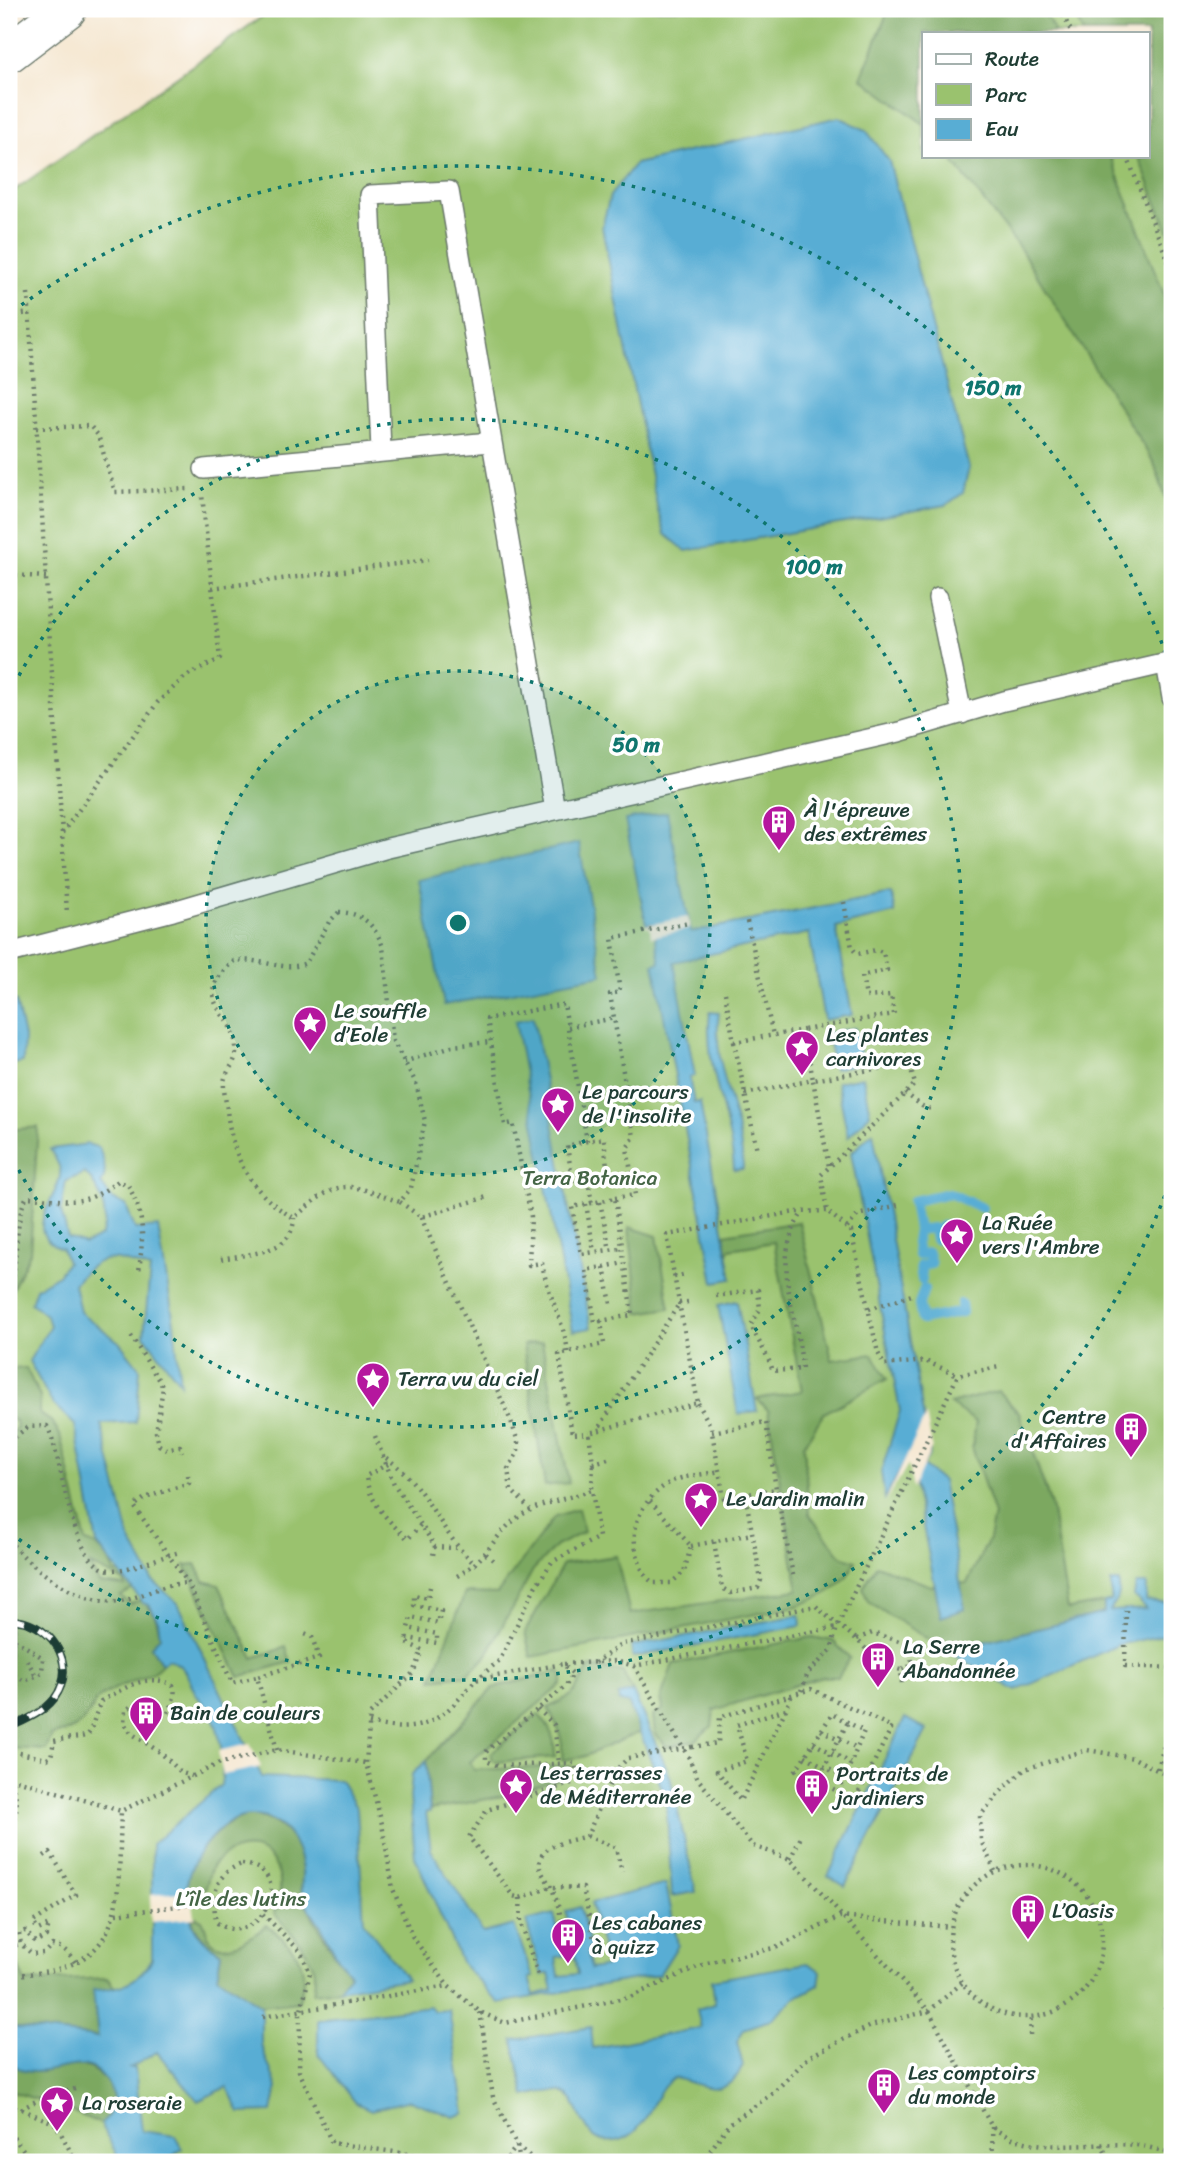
<svg xmlns="http://www.w3.org/2000/svg" width="1181" height="2171" viewBox="0 0 1181 2171" font-family="Sriracha,sans-serif">
	<style>
		.green { fill: #9ac26e; stroke: #5c8051; stroke-width: 2; fill-rule: evenodd }
		.forest { fill: #7ba861; stroke: #4d724a; stroke-width: 2; fill-rule: evenodd }
		.water { fill: #58add4; stroke: #3c7584; stroke-width: 2; fill-rule: evenodd }
		.pier { fill: #f5e7d0 }
		.lines { fill: none; stroke-linecap: round; stroke-linejoin: round }
		.stream { stroke: #58add4; stroke-width: 10 }
		.lane-casing { stroke: #6a786b; stroke-width: 22 }
		.secondary-casing { stroke: #6a786b; stroke-width: 41 }
		.path { stroke: #6a786b; stroke-width: 4.5; stroke-dasharray: 2 5; stroke-linecap: butt }
		.lane { stroke: #fff; stroke-width: 19 }
		.secondary { stroke: #fff; stroke-width: 38 }
		.rail-casing { stroke: #1f3d34; stroke-width: 8 }
		.rail { stroke: #fff; stroke-width: 5; stroke-dasharray: 16; stroke-linecap: butt }
		.path-bridge { stroke: #6a786b; stroke-width: 4.5; stroke-dasharray: 2 5; stroke-linecap: butt }
		.ring { fill: none; stroke: #0f766e; stroke-width: 3.5; stroke-dasharray: 3.5 7 }
		.labels { text-anchor: middle; stroke-width: 7; stroke-linejoin: round; paint-order: stroke }
		.poi-label { font-size: 21px; fill: #1f3d34; stroke: #fff; text-anchor: start }
		.park-label { font-size: 21px; fill: #446545; stroke: #fff }
		.centre { fill: #0f766e; stroke: #fff; stroke-width: 3.5 }
		.ring-label { font-size: 21px; text-anchor: middle; font-weight: bold; fill: #0f766e; stroke: #fff; stroke-width: 7; stroke-linejoin: round; paint-order: stroke }
	</style>
	<rect width="100%" height="100%" fill="#fff"/>
	<filter id="ink" filterUnits="userSpaceOnUse"><feTurbulence type="fractalNoise" baseFrequency=".0143" numOctaves="2"/><feDisplacementMap in="SourceGraphic" scale="14" xChannelSelector="R" yChannelSelector="G"/><feConvolveMatrix kernelMatrix="1 2 1 2 8 2 1 2 1" color-interpolation-filters="sRGB"/></filter>
	<filter id="wash" filterUnits="userSpaceOnUse"><feTurbulence type="fractalNoise" baseFrequency=".00686" numOctaves="4" result="noise"/><feDisplacementMap in="SourceGraphic" scale="28" xChannelSelector="R" yChannelSelector="G"/><feGaussianBlur stdDeviation="1.57" result="paint"/><feColorMatrix in="noise" values="0 0 0 0 0 0 0 0 0 0 0 0 0 0 0 0 0 1.4 0 .05"/><feComposite in="paint" operator="in"/></filter>
	<g filter="url(#wash)">
		<rect width="100%" height="100%" fill="#f5e7d0"/>
		<path class="green" d="M273 9H1172V2162H9V194ZM924 33H1148V156H924Z"/>
		<path class="forest" d="M889 9H1043L1055 33H924V124L861 78Z
			M1072 9H1172V241L1138 156H1148V33H1083Z
			M949 156H1110L1172 315V517L1154 463 1021 250Z
			M38 1127 30 1253 9 1296V1130Z
			M799 1222 832 1360 873 1354 887 1379 824 1413 804 1445 809 1514 841 1556 856 1561C843 1589 824 1596 797 1606L531 1657 525 1632 563 1564 616 1556 630 1614 798 1590 768 1410 757 1399 802 1391 774 1242 730 1249 728 1254 724 1234Z
			M629 1227 657 1236 670 1308 639 1313Z
			M542 1342 569 1483 545 1486 523 1345Z
			M26 1368 40 1397 39 1413 53 1423 60 1435 86 1542C102 1546 110 1559 114 1573H119L133 1589 121 1596 130 1604 141 1600C154 1610 158 1619 160 1637L151 1647 162 1664C151 1679 114 1684 98 1699 94 1702 92 1709 89 1713 81 1728 68 1732 52 1735L46 1750 9 1748V1436L17 1427 16 1421 9 1417V1369ZM90 1565 124 1581 125 1586 99 1583Z
			M998 1391 1019 1413 1051 1505 1068 1609 1104 1603V1613L947 1651 868 1602 863 1588 876 1565 931 1586 967 1583 989 1539 994 1515 972 1447 976 1422 950 1404Z
			M578 1509 584 1532 556 1546 533 1570 485 1658 467 1675 432 1679 465 1593 497 1594 555 1516Z
			M196 1564 204 1581 219 1585 253 1658 286 1647 291 1662 239 1677 185 1565Z
			M812 1637 833 1641 850 1658 838 1677H822L714 1710 712 1726 694 1741 667 1747 655 1733 653 1716 663 1709 661 1697 673 1664Z
			M590 1667 623 1672 633 1692 618 1696 629 1704 640 1732 583 1757 562 1760C564 1738 558 1726 548 1708L572 1695Z
			M559 1671 563 1677 562 1684 470 1762 474 1770 571 1766 568 1776 508 1795 430 1810 426 1761 493 1688Z
			M538 1714C551 1728 555 1738 555 1757L497 1762 491 1759V1753Z
			M248 1815C280 1818 301 1839 302 1872 303 1879 300 1887 302 1894 307 1910 338 1961 350 1974L339 1990 313 1993C322 1958 294 1938 274 1913 277 1902 282 1891 280 1880 274 1843 237 1840 214 1864 208 1870 209 1882 205 1889L187 1890C186 1856 219 1824 248 1815Z
			M196 1917 202 1920C206 1926 205 1930 208 1936 222 1960 254 1936 267 1925 295 1948 313 1965 298 2002L261 2006 217 1976 221 1953C209 1943 196 1935 192 1919Z
			M9 1961 17 1963 25 1982 107 1978 116 1989 98 2037 9 2027Z
			M9 2058 15 2066C23 2068 33 2072 41 2072 48 2072 56 2067 62 2066 83 2061 103 2071 111 2090 117 2105 111 2113 101 2124L64 2108 10 2091Z"/>
		<path class="water" d="M839 117 866 130 889 161 969 468 963 493 946 505 686 551 665 534 658 511 602 227 610 196 635 164Z
			M667 812 691 932 891 893 895 913 836 927 852 1015 824 1020 809 933 674 962 695 1076 689 1077 694 1103 700 1102 732 1279 714 1282 654 964 660 962 653 924H646L625 820Z
			M579 843 602 975 444 1005 419 880Z
			M16 1001 24 1037 23 1062 9 1065V1003Z
			M710 1012 719 1013C711 1067 742 1115 743 1169L734 1170C731 1116 703 1067 710 1012Z
			M533 1017 591 1328 573 1331 515 1021Z
			M855 1028 862 1063 834 1069 827 1033Z
			M863 1077 870 1114 848 1137 837 1082Z
			M873 1132 930 1453 923 1466 942 1481 965 1609 941 1617 909 1455 885 1499 881 1472 900 1411 851 1153Z
			M88 1144 99 1148C104 1161 108 1172 101 1184L112 1199 126 1205 135 1229 158 1227 174 1323 180 1383 144 1335 150 1269C112 1257 100 1251 74 1284L80 1312 119 1342 140 1369 136 1422 101 1424 129 1537 152 1580 178 1603 262 1777 340 1780 357 1809 364 1923 407 1979 339 1990 350 1974C338 1960 333 1949 325 1933 319 1921 308 1909 303 1896 300 1887 303 1878 302 1869 298 1841 283 1817 253 1816 222 1814 190 1857 187 1885 186 1895 189 1913 192 1922 196 1936 210 1945 221 1953L217 1976 261 2006V2045L277 2087 272 2112 240 2113 227 2087 198 2101 157 2052 130 2068H135L142 2131 175 2136 182 2149 164 2162H120L101 2124C111 2113 117 2105 111 2091 92 2044 56 2078 25 2071 18 2070 13 2064 9 2058V2027L98 2037 93 1990C119 1989 139 1983 152 1959V1844L221 1785C225 1764 221 1728 208 1709 204 1703 198 1699 195 1692 188 1677 186 1666 168 1659L162 1664 151 1646 160 1637 158 1621 150 1606 143 1603 97 1544 75 1425 52 1403 29 1361 50 1326 47 1316 31 1303 36 1288 58 1275 67 1262 62 1249C16 1230 64 1195 60 1169 58 1162 53 1155 50 1149ZM85 1173C101 1189 110 1216 101 1236L85 1244 68 1238 61 1211 66 1181Z
			M737 1301 757 1411 738 1414 718 1305Z
			M1111 1582H1119V1595L1110 1611 1146 1609 1134 1596 1136 1584H1147L1146 1601 1172 1603V1633L1118 1645 1016 1691 947 1651 1104 1613V1603L1111 1601Z
			M800 1615 801 1626 633 1657 631 1646Z
			M633 1692 670 1776 696 1892 672 1896 666 1799 629 1704 620 1702 618 1695Z
			M905 1718 927 1730 845 1886 828 1876Z
			M426 1761 430 1812H426L431 1850 483 1933 514 1925 533 1977 529 1978 534 1995 553 1990 549 1973 542 1975 526 1921 554 1914 564 1956 556 1957 559 1976 578 1974 566 1911 580 1907 591 1950 587 1952 591 1969 607 1966 591 1903 666 1884 678 1945 659 1975 499 2003 462 1964 415 1857 410 1797 412 1774Z
			M807 1963 821 1971 819 1985 795 1998 770 2020 744 2029 737 2042 743 2066C725 2102 703 2084 674 2078 651 2092 650 2129 623 2139 579 2154 585 2101 562 2092 553 2089 535 2094 525 2096L513 2040 591 2027 593 2048 701 2028 697 2009 715 2004 712 1980Z
			M430 2006 434 2011 449 2010 465 2113 454 2117 410 2100 371 2110 356 2103 318 2054V2020Z"/>
		<path class="pier" d="M688 917 690 929 651 937 650 927 643 926Z
			M926 1415 932 1447 913 1489 908 1464 885 1503Z
			M250 1744 261 1767 223 1775 218 1751Z
			M191 1891 195 1918 151 1922 150 1895Z"/>
		<g class="lines">
			<path class="stream" d="M946 1225 942 1226 944 1238 935 1239 933 1228 918 1230 913 1201 949 1193 982 1208
				M918 1230 916 1243 918 1255 928 1253 931 1264 920 1266 922 1280
				M924 1289 919 1304 922 1320 962 1312 961 1304"/>
		</g>
	</g>
	<g filter="url(#ink)">
		<g class="lines">
			<g class="lane-casing">
				<path id="lane" d="M381 450 370 195 449 191C483 398 521 604 555 810
					M204 469 490 442
					M938 598 962 714
					M1166 663 1172 698
					M9 953 173 911 388 848 899 732 1004 701 1172 662"/>
			</g>
			<g class="secondary-casing">
				<path id="secondary" d="M9 53 67 9"/>
			</g>
			<path class="path" d="M1060 9 1072 33
				M1127 156 1172 271
				M28 293 67 913
				M9 316 29 313
				M36 428 90 426 98 435 115 492 189 489
				M9 575 46 577
				M212 588 428 560
				M62 833 158 702 186 676 220 659 202 495
				M844 902 852 948 857 954 876 950 883 952 887 970 862 976 866 997 891 995 894 1014 804 1030 813 1080 909 1063 915 1084 821 1175 827 1211 851 1231 878 1353 884 1365 925 1361 958 1375
				M339 912C363 913 375 925 383 947L393 1041 416 1083 425 1121 411 1188 400 1202C344 1182 341 1177 294 1218 251 1194 232 1158 227 1110 226 1100 222 1087 225 1078 229 1067 237 1062 236 1049 236 1011 186 1002 234 961 261 957 284 973 306 963L329 922Z
				M747 921 773 1035
				M725 993 734 1042 804 1030
				M568 1027 615 1018
				M734 1042 757 1150
				M404 1062 452 1046 491 1042
				M905 1093 922 1106 932 1109
				M745 1094 813 1080 829 1167
				M587 1141 567 1146 573 1184 588 1181
				M615 1198 635 1195 627 1148 634 1137 610 994 620 992 612 938 689 923
				M400 1202 421 1217 487 1197
				M600 1202 610 1250
				M592 1203 572 1207 581 1254 622 1248
				M586 1204 594 1252
				M421 1217 511 1421 518 1442V1452L508 1469 511 1490 530 1509
				M847 1228 858 1215 898 1205
				M221 1259C250 1253 293 1254 294 1218
				M604 1267 611 1304
				M674 1277 683 1275
				M716 1296 758 1290 760 1309 751 1325C758 1342 767 1353 773 1371L802 1369C799 1314 768 1261 803 1212
				M688 1302 679 1303 667 1235 795 1212 827 1211
				M9 1304C17 1279 14 1214 27 1197 68 1199 81 1210 118 1181L128 1185C146 1219 143 1234 139 1272
				M869 1309 915 1294
				M601 1321 595 1322 586 1270 624 1263
				M131 1336 163 1387 156 1432 159 1445 166 1449 180 1446 182 1452
				M568 1352C564 1321 547 1294 542 1263L529 1265 531 1217 513 1123 505 1125 487 1019 564 1004 587 1141 604 1138 608 1176 588 1181 592 1203 615 1198 632 1315 601 1321 604 1344 559 1354 572 1434 589 1433
				M698 1403 711 1427 724 1498 776 1489 794 1580
				M600 1426 679 1304
				M712 1432 766 1422 776 1489
				M375 1436 394 1484 435 1546 433 1555
				M9 1441 28 1427 47 1426C63 1454 69 1569 111 1570 133 1570 159 1557 180 1552
				M386 1458C428 1485 439 1534 476 1565
				M608 1459 593 1463 589 1433 698 1403 679 1303
				M388 1464 366 1476C368 1501 390 1523 408 1539L422 1523
				M188 1475 189 1483 145 1498 134 1506 188 1583 232 1683 257 1677
				M650 1501 691 1546 684 1572 671 1583H654C641 1575 640 1564 636 1550 630 1523 645 1496 671 1482 684 1475 705 1475 719 1471
				M9 1540C31 1569 86 1610 125 1600 149 1594 161 1584 188 1583
				M714 1542 722 1588 731 1593 758 1588 761 1580 745 1494
				M691 1546 752 1534
				M434 1547 456 1548
				M486 1554 494 1561
				M457 1576C489 1558 492 1537 516 1519 536 1503 568 1499 592 1490
				M430 1587 428 1598 414 1595V1605L441 1611 438 1623 411 1617 408 1628 437 1634V1643L407 1638V1643L422 1650 413 1673 370 1714 366 1763 382 1824 393 1889 412 1936 448 1986 480 2012 505 2023 630 1997 707 1963 778 1947 840 1917 951 1927
				M1126 1610 1125 1666 1172 1668
				M9 1636 43 1658 42 1673 25 1681 9 1673
				M857 1639 872 1633 909 1644 912 1662 909 1667 901 1670
				M27 1660 36 1676
				M595 1663 622 1644 816 1606C829 1619 842 1627 856 1639 866 1648 872 1657 885 1665L878 1676
				M564 1664 616 1661 634 1666 837 1627 958 1375 999 1367
				M885 1665 901 1670 902 1684
				M634 1666 689 1758 698 1779 753 1846 790 1859 929 2011 992 2127C1033 2157 1087 2141 1135 2145 1147 2146 1160 2151 1172 2153
				M476 1680 500 1660 535 1587 552 1562 599 1537 592 1490 593 1463
				M801 1691 808 1673 831 1650 837 1627
				M538 1709 554 1725 559 1763
				M786 1709 741 1801 717 1771 747 1761 737 1725 786 1709 792 1695
				M369 1723C423 1736 442 1721 475 1680L563 1664 573 1674 565 1687 490 1748 486 1752V1761L499 1766 575 1763 578 1781 487 1810 469 1837 513 1896 520 1898 551 1887 583 1888 596 1949
				M821 1730 857 1748
				M813 1743 851 1763
				M692 1747 718 1743 720 1717 811 1689 892 1727 858 1794 841 1807
				M277 1750 257 1677 319 1658 312 1637 302 1633
				M805 1756 845 1778
				M1158 1769 1172 1712
				M10 1778 121 1811
				M817 1781 848 1722
				M839 1792 864 1731 832 1714 796 1770 839 1792 848 1802
				M9 1823C24 1811 13 1790 10 1775 9 1767 11 1759 11 1751L47 1759 51 1757 54 1741C99 1732 83 1746 101 1701 125 1688 147 1672 173 1685 177 1694 172 1704 168 1713L134 1704 125 1711 124 1723 131 1733 161 1753 182 1773 192 1776
				M587 1836 616 1848 622 1872
				M44 1856 50 1852 76 1895 33 1922 38 1930 49 1925 46 1936 35 1942 25 1931 19 1933 21 1944 32 1954 44 1953 52 1945C64 1947 68 1952 75 1962
				M790 1859 802 1835
				M242 1864C301 1869 258 1954 216 1922 212 1896 214 1873 242 1864Z
				M950 1941a76 76 0 1 1 152 0a76 76 0 1 1-152 0Z
				M995 1871 981 1841 980 1816 1001 1791 1025 1769 1087 1750 1134 1758 1172 1778
				M520 1898 521 1922 538 1975
				M116 1914 194 1904 213 1905
				M263 1914 301 1952 310 1973 300 2015 299 2071 332 2143 422 2156 430 2162
				M9 1947 21 1944
				M568 1955C563 1933 561 1905 550 1885 544 1875 535 1868 542 1855 549 1843 575 1840 587 1836L616 1770 628 1758
				M9 1975C130 1972 117 1907 121 1811L220 1763 277 1750 366 1763
				M1164 2010 1172 2002
				M480 2012 493 2097 517 2146 504 2162
				M263 2017 448 1986
				M1030 2035 1031 2017
				M9 2104 56 2124 76 2162
				M21 2109 40 2099 75 2089
				M992 2127 993 2162
				M9 2132 33 2162
				M1101 2144 1110 2162
				M517 2146 537 2162
				M517 2146 520 2162
				M702 2162 729 2124 773 2093 810 2056 871 2026 929 2011 963 1982"/>
			<use href="#lane" class="lane"/>
			<use href="#secondary" class="secondary"/>
			<g class="rail-casing">
				<path id="rail" d="M9 1620C48 1619 81 1663 54 1699 43 1713 25 1720 9 1728"/>
			</g>
			<use href="#rail" class="rail"/>
			<path class="path-bridge" d="M628 1758 692 1747"/>
		</g>
	</g>
	<circle cx="458" cy="923" r="252" fill="#0f766e" fill-opacity=".12"/>
	<g class="ring">
		<circle cx="458" cy="923" r="252"/>
		<path d="M9 694A504 504 0 1 1 9 1152"/>
		<path d="M1172 1176A757 757 0 0 1 13 1535M13 311A757 757 0 0 1 1172 670"/>
	</g>
	<defs>
		<g id="building-pin" transform="scale(1.75)"><path d="M0 17L-7.5 6A9.5 9.5 0 1 1 7.5 6Z" fill="#b5179e" stroke="#fff"/><path d="M-4-6H4V6H1V3H-1V6H-4ZM-2.5-4.3h1.7v1.8h-1.7ZM.8-4.3h1.7v1.8H.8ZM-2.5-1h1.7V.8h-1.7ZM.8-1h1.7V.8H.8Z" fill="#fff"/></g>
		<g id="sight-pin" transform="scale(1.75)"><path d="M0 17L-7.5 6A9.5 9.5 0 1 1 7.5 6Z" fill="#b5179e" stroke="#fff"/><path d="M0-6L1.8-2.2L6-1.7L2.9 1.2L3.7 5.4L0 3.3L-3.7 5.4L-2.9 1.2L-6-1.7L-1.8-2.2Z" fill="#fff"/></g>
	</defs>
	<g fill-rule="evenodd">
		<use href="#building-pin" x="779" y="822"/>
		<use href="#sight-pin" x="310" y="1023"/>
		<use href="#sight-pin" x="802" y="1047"/>
		<use href="#sight-pin" x="558" y="1104"/>
		<use href="#sight-pin" x="957" y="1235"/>
		<use href="#sight-pin" x="373" y="1379"/>
		<use href="#building-pin" x="1131" y="1429"/>
		<use href="#sight-pin" x="701" y="1499"/>
		<use href="#building-pin" x="878" y="1659"/>
		<use href="#building-pin" x="146" y="1713"/>
		<use href="#sight-pin" x="516" y="1785"/>
		<use href="#building-pin" x="812" y="1786"/>
		<use href="#building-pin" x="1028" y="1911"/>
		<use href="#building-pin" x="568" y="1935"/>
		<use href="#building-pin" x="884" y="2085"/>
		<use href="#sight-pin" x="57" y="2103"/>
	</g>
	<g class="labels">
		<g class="poi-label">
			<text x="804" y="817">À l'épreuve<tspan x="804" dy="24">des extrêmes</tspan></text>
			<text x="334" y="1018">Le souffle<tspan x="334" dy="24">d’Eole</tspan></text>
			<text x="826" y="1042">Les plantes<tspan x="826" dy="24">carnivores</tspan></text>
			<text x="582" y="1099">Le parcours<tspan x="582" dy="24">de l'insolite</tspan></text>
			<text x="982" y="1230">La Ruée<tspan x="982" dy="24">vers l'Ambre</tspan></text>
			<text x="398" y="1386">Terra vu du ciel</text>
			<text x="1106" y="1424" text-anchor="end">Centre<tspan x="1106" dy="24">d'Affaires</tspan></text>
			<text x="726" y="1506">Le Jardin malin</text>
			<text x="903" y="1654">La Serre<tspan x="903" dy="24">Abandonnée</tspan></text>
			<text x="170" y="1720">Bain de couleurs</text>
			<text x="540" y="1780">Les terrasses<tspan x="540" dy="24">de Méditerranée</tspan></text>
			<text x="836" y="1781">Portraits de<tspan x="836" dy="24">jardiniers</tspan></text>
			<text x="1052" y="1918">L’Oasis</text>
			<text x="592" y="1930">Les cabanes<tspan x="592" dy="24">à quizz</tspan></text>
			<text x="908" y="2080">Les comptoirs<tspan x="908" dy="24">du monde</tspan></text>
			<text x="82" y="2110">La roseraie</text>
		</g>
		<g class="park-label">
			<text x="590" y="1185">Terra Botanica</text>
			<text x="241" y="1906">L’île des lutins</text>
		</g>
	</g>
	<circle cx="458" cy="923" r="10" class="centre"/>
	<g class="ring-label">
		<text x="993" y="395">150 m</text>
		<text x="814" y="574">100 m</text>
		<text x="636" y="752">50 m</text>
	</g>
	<rect width="1181" height="2171" fill="none" stroke="#fff" stroke-width="35"/>
	<rect x="922" y="32" width="228" height="126" fill="#ffffff" stroke="#a5b1ae" stroke-width="2"/>
	<rect x="936" y="54" width="35" height="10" fill="#ffffff" stroke="#a5b1ae" stroke-width="2"/>
	<text x="985" y="66" font-size="21" fill="#1f3d34">Route</text>
	<rect x="936" y="84" width="35" height="21" fill="#9ac26e" stroke="#a5b1ae" stroke-width="2"/>
	<text x="985" y="102" font-size="21" fill="#1f3d34">Parc</text>
	<rect x="936" y="119" width="35" height="21" fill="#58add4" stroke="#a5b1ae" stroke-width="2"/>
	<text x="985" y="136" font-size="21" fill="#1f3d34">Eau</text>
</svg>
